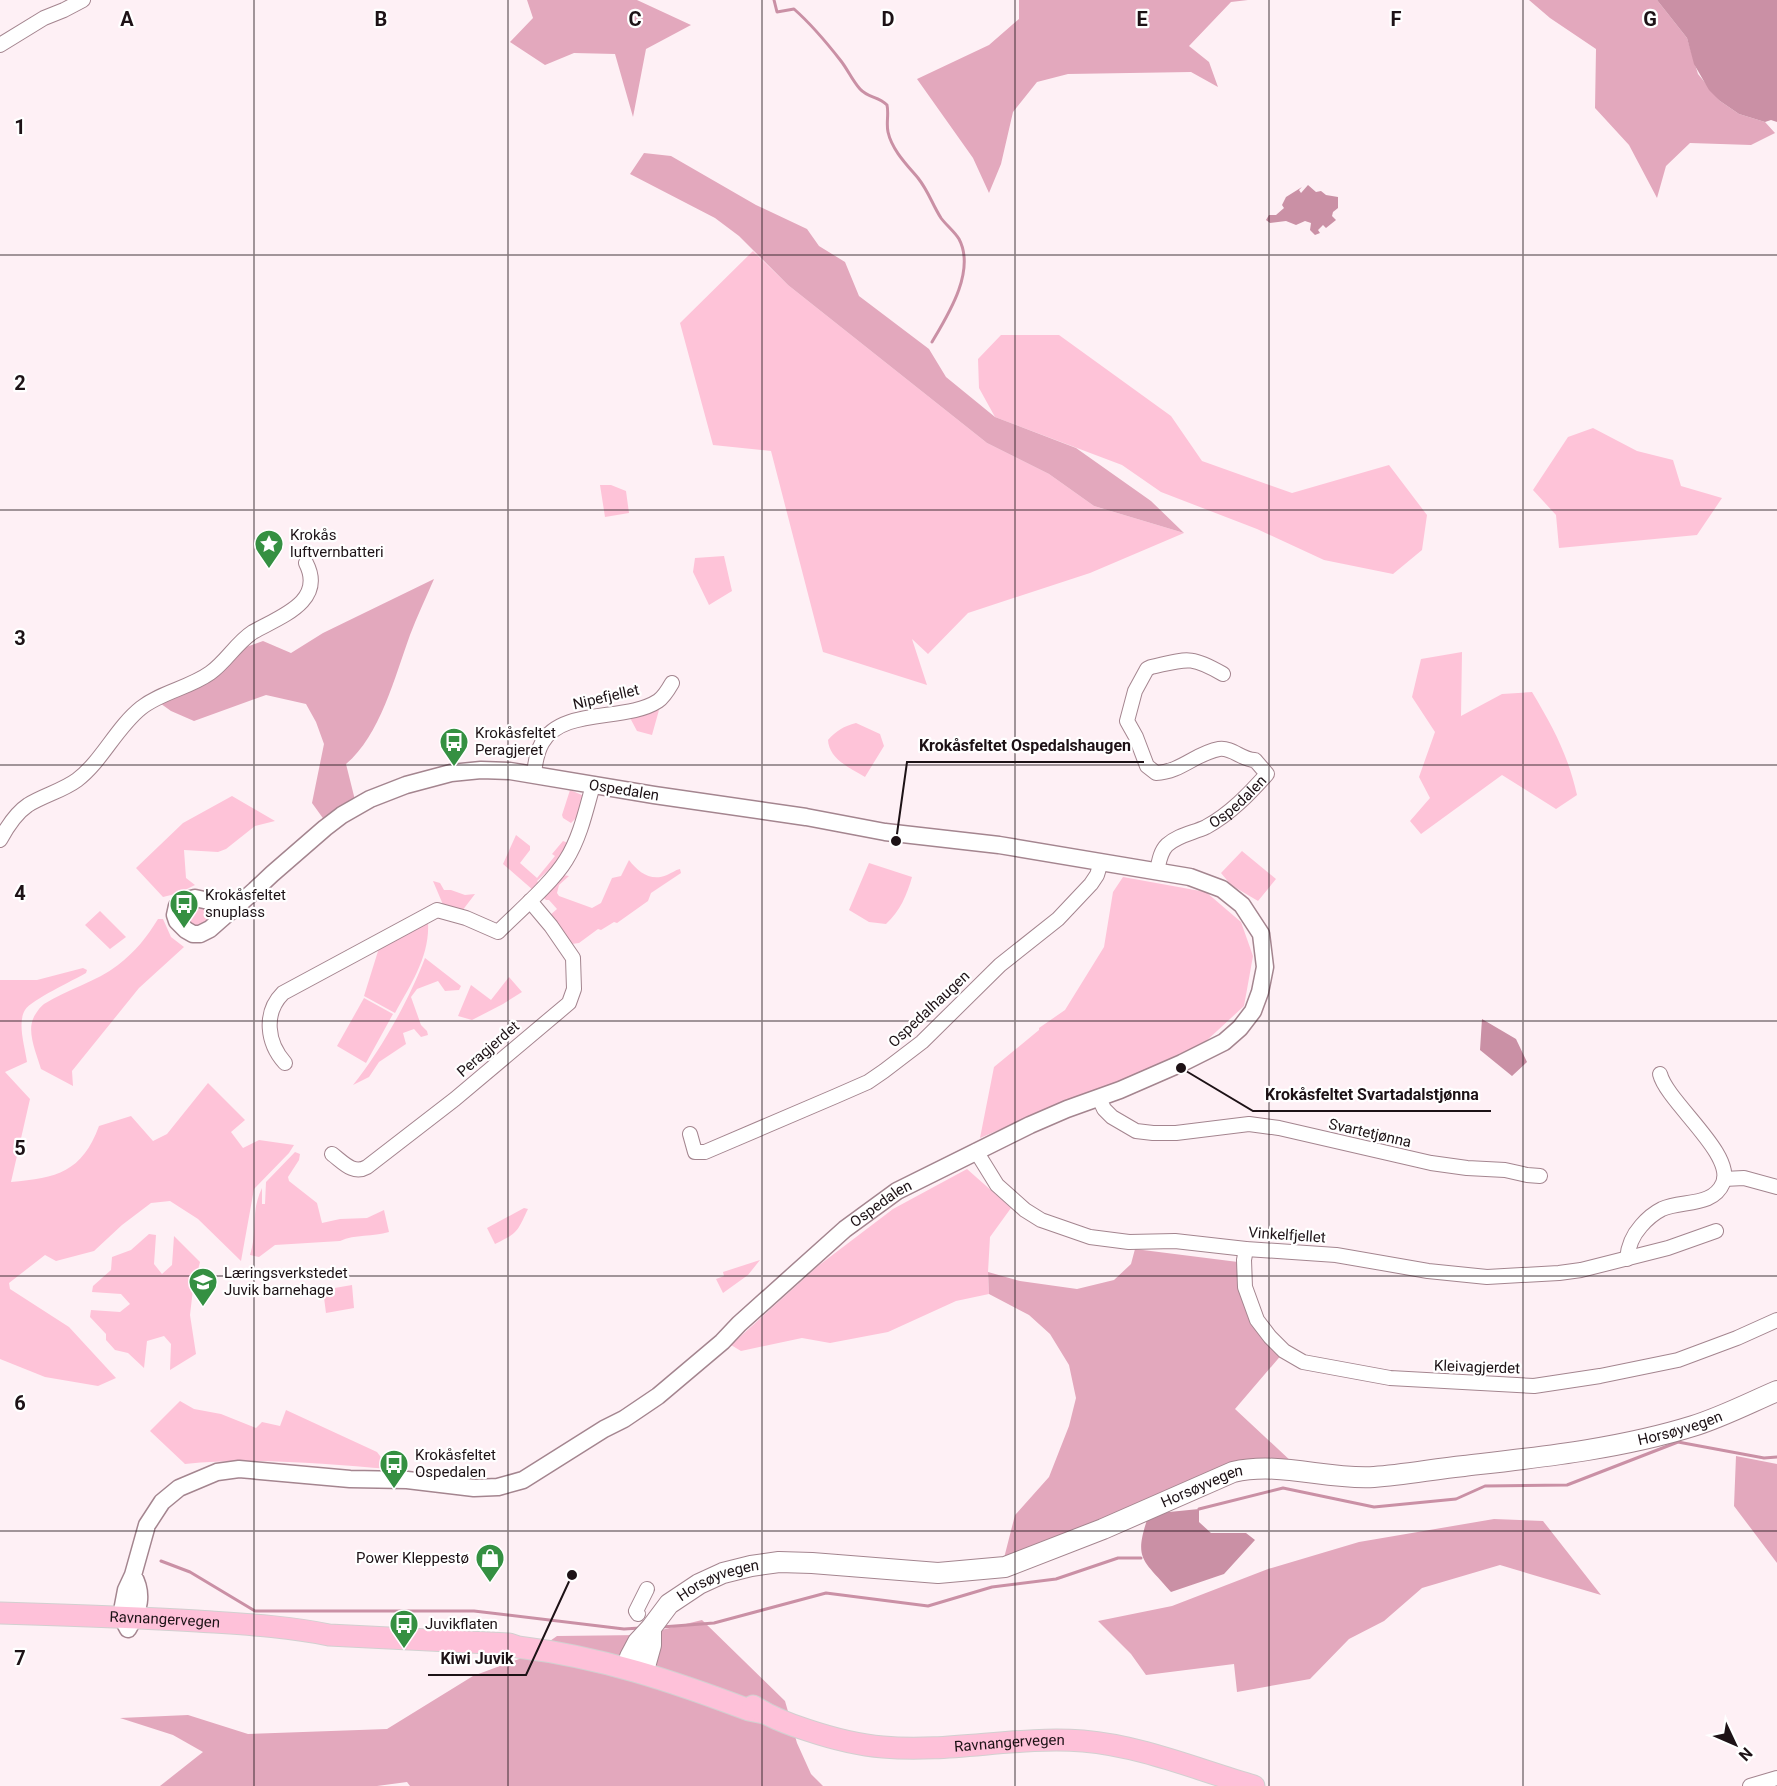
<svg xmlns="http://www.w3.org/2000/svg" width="1777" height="1786" viewBox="0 0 1777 1786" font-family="Roboto,sans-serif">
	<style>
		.green { fill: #fec3d8 }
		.forest { fill: #e3a8bd }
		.water { fill: #ca90a5 }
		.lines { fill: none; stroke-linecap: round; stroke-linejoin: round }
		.stream { stroke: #ca90a5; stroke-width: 3 }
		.minor-casing { stroke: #a4858f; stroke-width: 16 }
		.tertiary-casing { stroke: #a4858f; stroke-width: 19 }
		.secondary-casing { stroke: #a4858f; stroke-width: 22 }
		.primary-casing { stroke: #d2d0d0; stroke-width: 23 }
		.minor { stroke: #fff; stroke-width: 14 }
		.tertiary { stroke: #fff; stroke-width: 16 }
		.secondary { stroke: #fff; stroke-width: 20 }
		.primary { stroke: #fec1d9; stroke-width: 21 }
		.grid { fill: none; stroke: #1d1216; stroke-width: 1.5; stroke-opacity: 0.55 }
		.labels { text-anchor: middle; stroke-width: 4.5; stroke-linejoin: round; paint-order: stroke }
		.poi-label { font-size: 15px; fill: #1d1216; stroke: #fff; text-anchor: start }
		.street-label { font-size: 15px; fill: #1d1216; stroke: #fff }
		.grid-label { font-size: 20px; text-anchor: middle; font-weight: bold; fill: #1d1216; stroke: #fff; stroke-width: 4.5; stroke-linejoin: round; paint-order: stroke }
		.leader { fill: none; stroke: #1d1216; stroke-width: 2 }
		.callout-dot { fill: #1d1216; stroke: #fff; stroke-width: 2 }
		.callout-label { font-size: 16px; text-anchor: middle; font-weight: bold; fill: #1d1216; stroke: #fff; stroke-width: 4.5; stroke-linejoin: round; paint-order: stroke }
	</style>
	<rect width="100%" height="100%" fill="#fef0f5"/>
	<path class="green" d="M753 251 788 285 987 443 1049 474 1094 506 1184 533 1090 573 968 613 928 654 912 639 927 685 823 652 771 451 713 445 680 323Z
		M1001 335H1059L1171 416 1202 461 1292 493 1389 465 1427 515 1422 550 1393 574 1324 560 1257 529 1161 492 1122 465 995 417 979 388 978 359Z
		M1593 428 1637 451 1673 460 1681 486 1722 498 1697 535 1559 548 1556 515 1533 490 1568 437Z
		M600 485H611L626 491 629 513 605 517Z
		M724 556 732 591 709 605 693 572 695 558Z
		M1462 652 1461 716 1502 694 1532 692C1553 727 1568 755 1577 795L1556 809 1502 775 1421 834 1410 821 1430 798 1419 777 1435 732 1412 697 1421 659Z
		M659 710 652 735 637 731 629 716Z
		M856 723 880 734 884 746 865 777C850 768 829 759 828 740 836 731 844 726 856 723Z
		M570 790 582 795V798L577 817 571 823 563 818 562 815Z
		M232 796 275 821 255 826 226 849 218 852 184 850 186 878 195 885 179 893 163 897 136 868 183 823Z
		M516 835 530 846V850L520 863 537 878 555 856 552 854 563 841 568 843 560 859 537 881 539 883 533 890 503 864Z
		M1242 851 1276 879 1258 901 1231 885 1221 873Z
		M629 860C638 872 651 882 667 875 672 873 675 870 680 869L681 873 651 893 648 901 617 923 614 922 601 930 598 929 579 943 572 944 549 916 557 909 549 900H546L543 897 563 875 569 876 559 885 557 893 559 896 592 908 601 903 612 878 621 876Z
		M869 863 912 877C907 895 900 911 886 924L869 922 849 910Z
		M1123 877 1206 892 1241 922 1253 956 1244 1006 1204 1043 1102 1089 1076 1097 980 1138 994 1067 1039 1030V1028L1065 1010 1104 947 1113 892Z
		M433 881 440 883 444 890H451L465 895 475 894 462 911 444 907Z
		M191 907 223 911 203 927H188L182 912Z
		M100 911 126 937 110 949 85 925Z
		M158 919H163L171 937 184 947 139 988 72 1071 73 1086 41 1069C37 1055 27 1033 33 1019 35 1014 40 1007 44 1004 68 989 96 982 118 965 135 952 147 937 158 919Z
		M428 923C430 956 410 986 395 1013L364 996 379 948Z
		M425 958 461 986 459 990 445 991 438 981 417 989 411 997 421 1025 427 1031 428 1035 421 1037 414 1029 403 1033 406 1044 379 1062 369 1077 353 1085C381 1050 409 1000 425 958Z
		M83 968 87 970 86 973C74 980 31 1000 25 1010 17 1023 25 1047 27 1062L5 1072 30 1099 11 1182C57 1178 82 1172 99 1126L131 1116 153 1141 167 1134 208 1083 245 1120 231 1132 243 1148 259 1140 294 1145 289 1153 254 1189 241 1261 198 1219 170 1201 151 1203 122 1225 94 1251 56 1261 45 1255 9 1283 10 1289 69 1327 116 1378 98 1386 45 1377 0 1359V980H37Z
		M509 977 522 992 503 1004 472 1020 458 1016 471 985 491 1000Z
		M364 998 393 1014 366 1063 337 1046Z
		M295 1152 300 1154 299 1160 288 1177 289 1181 317 1203 322 1223 340 1219 367 1218 384 1210 389 1232C373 1237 355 1234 340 1241L275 1245 259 1257 250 1255C258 1230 250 1213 262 1188V1204H265L266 1182Z
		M967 1169 1011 1208 990 1237 988 1272 989 1294 956 1301 888 1332 830 1343 802 1338 741 1351 731 1345 818 1266 893 1209Z
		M524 1208 528 1209C517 1232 518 1233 495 1244L487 1228Z
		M149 1234 156 1235 154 1264 162 1274 172 1265 174 1236 200 1262 193 1289 190 1315 196 1354 170 1370 171 1344 164 1336 147 1341 144 1368 128 1353 115 1350 106 1340V1334L90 1317 91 1310 120 1312 130 1304 121 1294 92 1292 93 1286 111 1270 112 1257 131 1250Z
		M760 1260 748 1275 723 1293 716 1279 724 1276 723 1272Z
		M352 1285 354 1308 326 1313 323 1290Z
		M180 1401 194 1409 221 1414 256 1428 262 1422 280 1426 286 1410 377 1452 390 1469C322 1464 253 1457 185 1464L150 1431Z"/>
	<path class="forest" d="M527 0H637L691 25 646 49 633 117 615 54 574 53 545 65 510 42 533 18Z
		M1019 0H1248L1231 2 1189 46 1209 62 1218 87 1191 72 1068 74 1037 82 1013 112 1001 164 989 193 973 158 917 79 989 45 1019 19Z
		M1529 0H1657L1687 38 1698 74 1720 101 1739 114 1765 122 1775 133 1751 145 1690 143 1666 166 1657 198 1629 145 1595 108 1596 49 1550 18Z
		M644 153 671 156 756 205 807 229 819 246 845 262 859 296 929 349 946 377 995 417 1076 448 1151 501 1184 533 1094 506 1049 474 987 443 788 285 739 236 715 218 630 174Z
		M434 579C426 598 417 616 410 635 395 676 380 736 346 764L355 800 325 821 312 803 324 744 316 722 306 704 266 695 194 721 171 711 157 701 235 651 263 641 291 653 323 633Z
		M1135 1249 1238 1262 1239 1291 1251 1324 1283 1353 1235 1409 1293 1463 1252 1462 1003 1562 1015 1515 1049 1477 1069 1426 1076 1398 1069 1365 1050 1334 1029 1315 989 1294 988 1272 1020 1281 1077 1289 1114 1280 1131 1264Z
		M1736 1456 1777 1464V1563L1734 1506Z
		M1494 1519 1543 1521 1601 1595 1500 1565 1422 1588 1384 1621 1349 1639 1310 1679 1237 1692 1234 1664 1146 1675 1131 1654 1098 1621 1172 1606 1268 1569 1359 1542Z
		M702 1620 785 1701 797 1743 811 1774 823 1786H410L407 1782 377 1786H160L203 1752 173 1735 120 1718 188 1715 248 1734 387 1729 473 1676 530 1655 557 1636 641 1635Z"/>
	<path class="water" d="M1657 0H1777V122L1771 120 1765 122 1739 114 1720 101 1709 90 1694 64 1687 38Z
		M1308 185 1316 192 1321 191 1326 195 1338 197V208L1333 212 1332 216 1336 220 1326 228 1323 225 1318 230 1320 233 1315 235 1310 230 1311 223 1305 221 1296 225 1286 221 1270 223 1266 220 1269 215H1276L1284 208 1282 205 1286 197 1302 187 1299 190 1301 193Z
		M1482 1019 1516 1039 1527 1062 1512 1076 1480 1050Z
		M1199 1509V1522L1211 1533H1246L1255 1540 1224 1574 1171 1592C1142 1558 1133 1560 1149 1514Z"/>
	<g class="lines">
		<path class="stream" d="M774 0 777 12 794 9C811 24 827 43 841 61 848 70 852 80 860 89 868 98 878 96 887 105 889 114 886 123 888 132 892 150 907 165 918 178 929 192 932 204 941 218 946 225 954 231 959 239 976 271 948 315 932 342
			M1199 1509 1283 1488 1374 1507 1456 1499 1485 1486 1567 1485 1678 1442 1764 1458 1777 1457
			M161 1561 190 1572 255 1611H474L624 1629 640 1628
			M662 1627 714 1623 826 1593 928 1606 992 1587 1056 1579 1118 1558H1141"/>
		<g class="minor-casing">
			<g id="minor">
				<path d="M0 45 44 18 64 10 83 0"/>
				<path d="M534 774C535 764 537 752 542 743 562 707 626 722 658 701 664 697 668 690 672 683"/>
				<path d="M0 840C7 827 16 813 28 805 44 795 62 791 77 780 102 761 116 728 141 708 161 692 189 688 210 673 226 662 236 643 253 632 279 617 326 602 306 563"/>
				<path id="s1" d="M1157 871C1159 862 1160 852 1167 845 1178 835 1193 833 1206 827 1230 814 1249 794 1267 774L1255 760C1242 760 1232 747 1219 749 1196 753 1181 772 1156 773L1147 766 1136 737 1127 721 1135 691 1147 669 1151 667C1187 659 1190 655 1223 674"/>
				<path d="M285 1063C267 1043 263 1013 283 993L437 910 466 918 498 932C518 912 552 883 566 860 580 838 586 810 593 785"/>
				<path d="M1099 1098 1104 1109 1112 1117 1136 1131 1153 1133H1176L1249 1124 1279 1128 1431 1163 1467 1168 1505 1170 1527 1175 1540 1176"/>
				<path d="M690 1134 695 1152H705L836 1096 868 1082 884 1071 922 1042 1000 965 1058 919 1091 884 1097 875 1101 862"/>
				<path d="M976 1151 997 1185 1025 1210 1041 1220 1090 1237 1129 1242 1175 1241 1246 1249 1336 1255 1428 1271 1487 1277 1559 1273 1581 1270 1668 1248 1716 1231"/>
				<path d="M332 1154C343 1162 353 1175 367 1167L455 1099 569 1003 574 989 573 958 551 926 530 901"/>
				<path d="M1724 1179 1744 1178 1777 1187"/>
				<path d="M1246 1249 1244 1260 1245 1287 1257 1320 1270 1337 1284 1351 1303 1362 1390 1378 1534 1386 1600 1376 1678 1360 1737 1338 1777 1320"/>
				<path d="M1627 1259C1628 1246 1633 1235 1641 1226 1647 1219 1654 1213 1662 1209 1682 1200 1713 1207 1723 1183 1735 1154 1667 1102 1660 1074"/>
				<path d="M638 1614 636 1611 647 1589"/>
				<path d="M1750 1786 1777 1778"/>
			</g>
		</g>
		<g class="tertiary-casing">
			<g id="tertiary">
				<path id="s2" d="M133 1575C144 1594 139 1611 128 1629L121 1616 126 1590 133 1575 147 1525 162 1502 179 1488 217 1472 239 1469 350 1479 407 1480 474 1488 498 1487 523 1480 604 1429 624 1419 658 1396 722 1342 739 1324 845 1229 897 1191 1030 1125 1067 1109 1120 1090 1182 1063 1224 1042 1240 1028 1253 1011 1260 992 1265 967 1261 934 1242 905 1222 889 1190 877 999 845 885 832 806 817 654 795 510 771 481 770 451 773 406 785 370 799 342 815 325 828 272 874 255 890 236 907 227 914 210 929 200 934H193L186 930 177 921 175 915 177 906 183 901 195 898 236 907"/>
			</g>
		</g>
		<g class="secondary-casing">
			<g id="secondary">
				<path id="s3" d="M651 1628V1645L646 1663 635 1670 630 1657 638 1642 651 1628 669 1604 699 1584 723 1573 751 1566 779 1562 812 1563 938 1573 1005 1567 1103 1529 1233 1472C1280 1461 1326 1480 1374 1477 1404 1475 1434 1469 1464 1466 1541 1457 1619 1449 1693 1426 1722 1417 1749 1403 1777 1391"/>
			</g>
		</g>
		<g class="primary-casing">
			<g id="primary">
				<path id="s4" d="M0 1613C66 1615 131 1617 197 1621 241 1624 286 1626 329 1635L509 1644 518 1647C601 1657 672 1681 749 1710L764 1713"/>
				<path id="s5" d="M753 1706C770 1717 788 1724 807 1730 831 1738 857 1745 883 1747 949 1753 1016 1736 1083 1741 1142 1746 1198 1770 1254 1786"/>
			</g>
		</g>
		<use href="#minor" class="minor"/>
		<use href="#tertiary" class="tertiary"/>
		<use href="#secondary" class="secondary"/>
		<use href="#primary" class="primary"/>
	</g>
	<path class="grid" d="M254 0V1786M508 0V1786M762 0V1786M1015 0V1786M1269 0V1786M1523 0V1786M0 255H1777M0 510H1777M0 765H1777M0 1021H1777M0 1276H1777M0 1531H1777"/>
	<defs>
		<g id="sight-pin" transform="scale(1.5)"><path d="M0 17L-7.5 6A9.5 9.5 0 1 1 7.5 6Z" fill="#359042" stroke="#fff"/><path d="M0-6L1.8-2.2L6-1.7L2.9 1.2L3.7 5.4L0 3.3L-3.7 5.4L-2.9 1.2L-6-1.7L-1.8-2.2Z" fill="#fff"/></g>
		<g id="bus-pin" transform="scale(1.5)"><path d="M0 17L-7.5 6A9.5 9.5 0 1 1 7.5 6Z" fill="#359042" stroke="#fff"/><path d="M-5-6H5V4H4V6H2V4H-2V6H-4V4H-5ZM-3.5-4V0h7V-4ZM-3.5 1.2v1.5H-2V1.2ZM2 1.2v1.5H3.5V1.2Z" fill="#fff"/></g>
		<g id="school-pin" transform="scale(1.5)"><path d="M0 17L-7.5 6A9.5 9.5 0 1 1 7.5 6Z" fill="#359042" stroke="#fff"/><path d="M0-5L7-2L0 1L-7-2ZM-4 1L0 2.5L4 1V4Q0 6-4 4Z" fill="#fff"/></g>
		<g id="shop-pin" transform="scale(1.5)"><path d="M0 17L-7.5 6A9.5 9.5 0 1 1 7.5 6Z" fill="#359042" stroke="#fff"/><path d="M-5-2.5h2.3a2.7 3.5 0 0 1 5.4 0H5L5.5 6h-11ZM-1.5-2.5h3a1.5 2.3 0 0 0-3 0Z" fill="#fff"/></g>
	</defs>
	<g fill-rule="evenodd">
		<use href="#sight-pin" x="269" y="544"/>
		<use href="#bus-pin" x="454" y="742"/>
		<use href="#bus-pin" x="184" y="904"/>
		<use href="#school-pin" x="203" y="1282"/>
		<use href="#bus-pin" x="394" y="1464"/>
		<use href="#shop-pin" x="490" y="1558"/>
		<use href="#bus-pin" x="404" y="1624"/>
	</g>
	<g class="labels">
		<g class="poi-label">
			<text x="290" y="540">Krokås<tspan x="290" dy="17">luftvernbatteri</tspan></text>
			<text x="475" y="738">Krokåsfeltet<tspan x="475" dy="17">Peragjeret</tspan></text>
			<text x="205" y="900">Krokåsfeltet<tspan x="205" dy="17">snuplass</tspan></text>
			<text x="224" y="1278">Læringsverkstedet<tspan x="224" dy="17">Juvik barnehage</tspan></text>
			<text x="415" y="1460">Krokåsfeltet<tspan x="415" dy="17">Ospedalen</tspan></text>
			<text x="469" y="1563" text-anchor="end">Power Kleppestø</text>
			<text x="425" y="1629">Juvikflaten</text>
		</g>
		<g class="street-label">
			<text transform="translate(606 697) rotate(-13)" y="5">Nipefjellet</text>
			<text transform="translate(624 790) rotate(9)" y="5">Ospedalen</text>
			<text dy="5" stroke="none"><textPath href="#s1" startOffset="112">Ospedalen</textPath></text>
			<text transform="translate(929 1009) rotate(-43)" y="5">Ospedalhaugen</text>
			<text transform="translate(488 1049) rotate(-41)" y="5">Peragjerdet</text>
			<text transform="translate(1370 1133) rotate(13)" y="5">Svartetjønna</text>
			<text dy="5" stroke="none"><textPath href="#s2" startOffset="1020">Ospedalen</textPath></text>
			<text transform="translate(1287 1235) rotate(4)" y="5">Vinkelfjellet</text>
			<text transform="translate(1477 1367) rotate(2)" y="5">Kleivagjerdet</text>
			<text dy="5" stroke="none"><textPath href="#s3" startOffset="1174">Horsøyvegen</textPath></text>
			<text dy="5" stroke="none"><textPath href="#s3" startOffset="688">Horsøyvegen</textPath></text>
			<text dy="5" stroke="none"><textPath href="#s3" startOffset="184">Horsøyvegen</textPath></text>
			<text dy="5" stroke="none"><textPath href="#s4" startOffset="165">Ravnangervegen</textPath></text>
			<text dy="5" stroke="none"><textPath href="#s5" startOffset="264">Ravnangervegen</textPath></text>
		</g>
	</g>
	<g class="grid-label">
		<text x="127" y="26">A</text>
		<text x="381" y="26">B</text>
		<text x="635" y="26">C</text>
		<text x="888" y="26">D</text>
		<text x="1142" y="26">E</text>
		<text x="1396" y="26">F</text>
		<text x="1650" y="26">G</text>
		<text x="20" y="134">1</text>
		<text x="20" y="390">2</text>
		<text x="20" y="645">3</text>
		<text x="20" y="900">4</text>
		<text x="20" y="1155">5</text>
		<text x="20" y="1410">6</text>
		<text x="20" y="1665">7</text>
	</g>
	<path class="leader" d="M896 841L907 762H1144M1181 1068L1253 1111H1491M572 1575L526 1675H428"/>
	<g class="callout-dot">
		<circle cx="896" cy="841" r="6"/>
		<circle cx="1181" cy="1068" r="6"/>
		<circle cx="572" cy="1575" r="6"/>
	</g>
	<g class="callout-label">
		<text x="1025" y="751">Krokåsfeltet Ospedalshaugen</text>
		<text x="1372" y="1100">Krokåsfeltet Svartadalstjønna</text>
		<text x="477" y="1664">Kiwi Juvik</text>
	</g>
	<g transform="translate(1735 1744) rotate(134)" stroke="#ffffff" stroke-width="4.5" paint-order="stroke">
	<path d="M0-4.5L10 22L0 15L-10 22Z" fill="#1d1216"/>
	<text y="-9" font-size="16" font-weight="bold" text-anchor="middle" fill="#1d1216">N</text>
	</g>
</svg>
